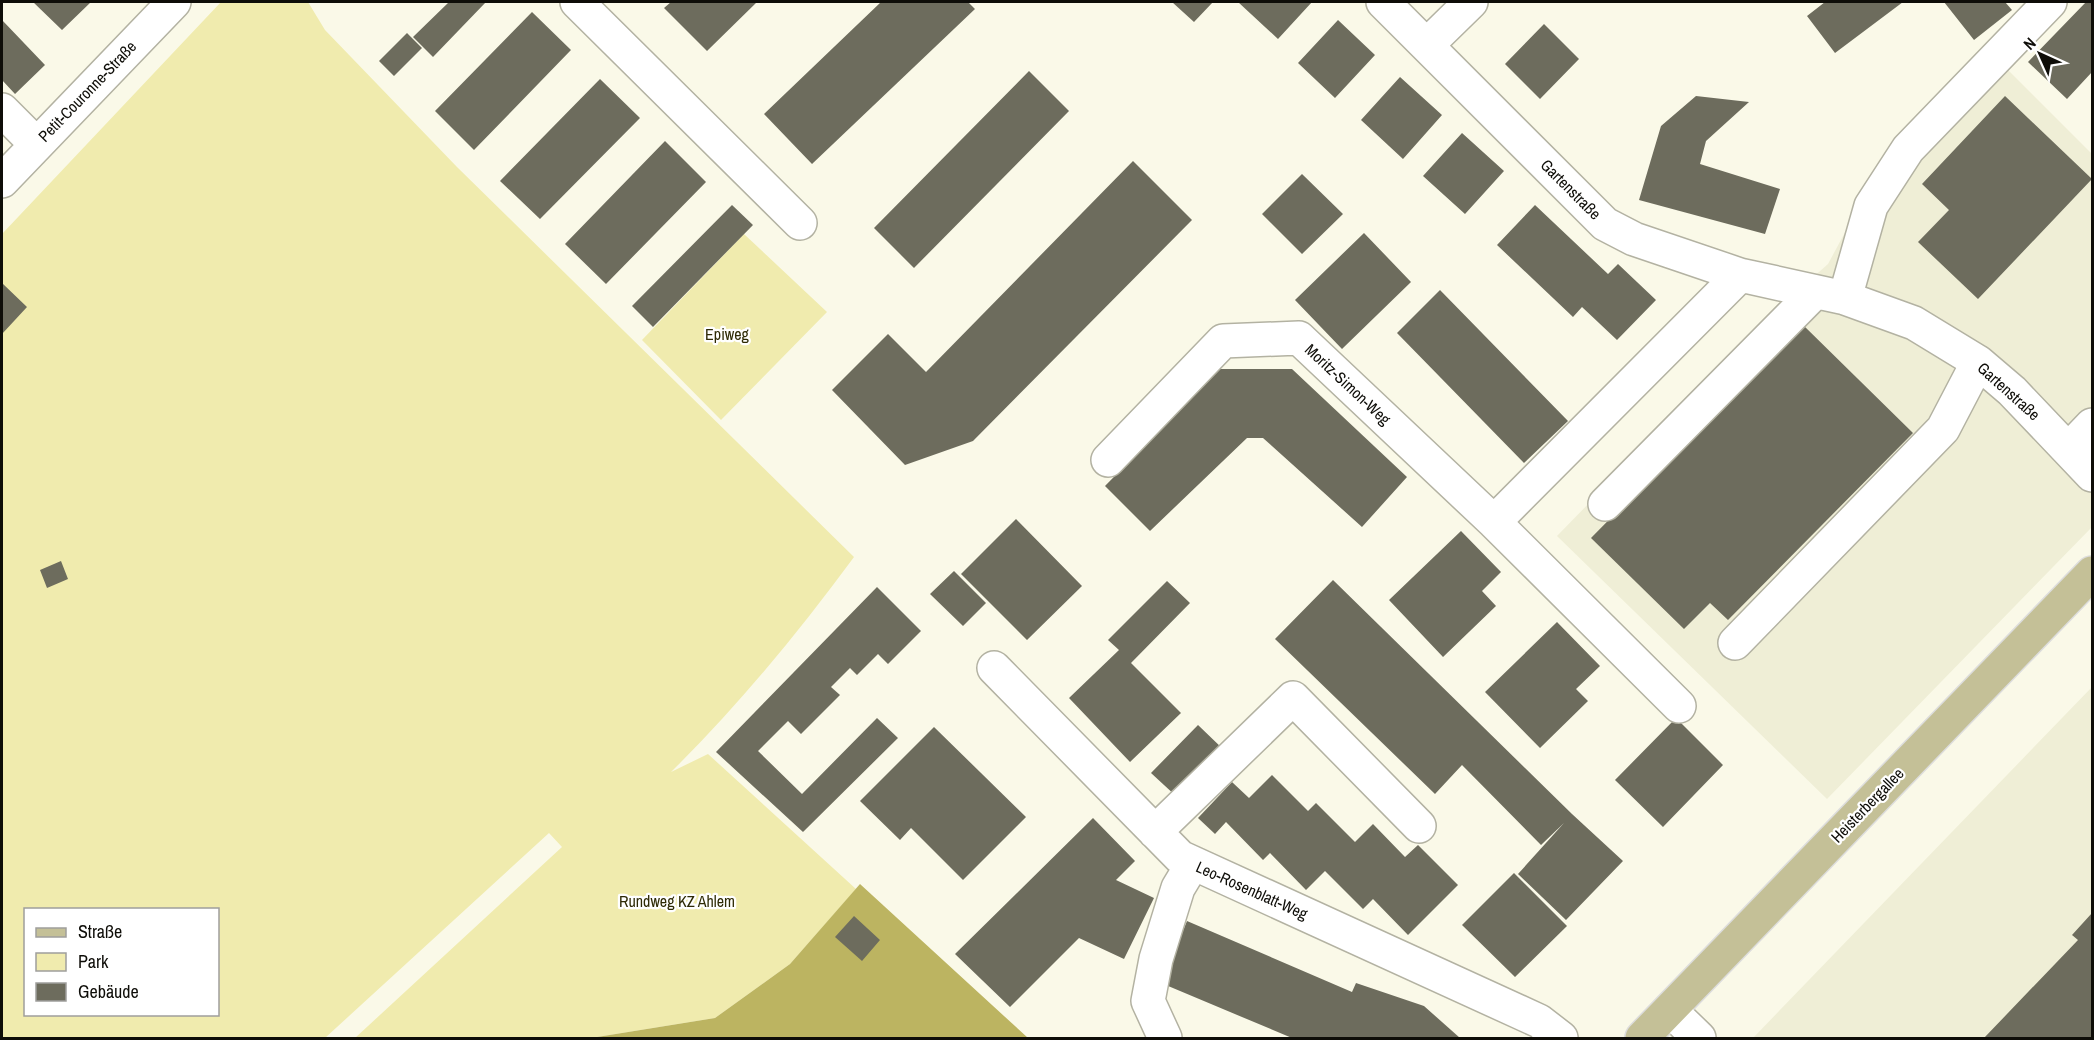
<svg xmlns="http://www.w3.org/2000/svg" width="2094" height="1040" viewBox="0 0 2094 1040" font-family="'Archivo Narrow',sans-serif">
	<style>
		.built { fill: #efeed6 }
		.green { fill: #f0ebae; fill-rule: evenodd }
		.forest { fill: #bcb461 }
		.building { fill: #6d6c5d }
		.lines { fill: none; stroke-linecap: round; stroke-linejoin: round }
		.minor-casing { stroke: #b3b2a2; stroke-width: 36 }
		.major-casing { stroke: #dddddc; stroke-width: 36 }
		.minor { stroke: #fff; stroke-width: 33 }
		.major { stroke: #c4c097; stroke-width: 33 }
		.labels { text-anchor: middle; stroke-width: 4.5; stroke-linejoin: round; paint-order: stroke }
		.street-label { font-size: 16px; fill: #0e0d08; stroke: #fff }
		.park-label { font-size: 16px; fill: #2e2a05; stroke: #fff }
	</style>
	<rect width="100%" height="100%" fill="#faf9e8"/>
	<path class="built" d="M1988 50 2092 154V527L1827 799 1557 536 1783 304 1828 264 1893 143Z
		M2092 687V1038H1753Z"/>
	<path class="green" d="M221 2H308L325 30 457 167 854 557C798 633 738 706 671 772L708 754 856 889 790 964 715 1018 591 1038H355L562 847 549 833 325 1038H2V234ZM26 910H218V1014H26Z
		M744 234 827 312 721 420 642 340Z"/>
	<path class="forest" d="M860 884 1028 1038H591L715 1018 790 964Z"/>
	<path class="building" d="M33 2H91L62 30Z
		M449 2H486L433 57 413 37Z
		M671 2H757L707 51 664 8Z
		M881 2H968L975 9 812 164 764 114Z
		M1172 2H1213L1194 22Z
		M1238 2H1312L1278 39Z
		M1825 2H1903L1835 53 1807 16Z
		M1944 2H2005L2012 10 1974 40Z
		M2086 2H2092V72L2067 99 2028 62Z
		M532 12 571 50 474 150 435 111Z
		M2 20 45 65 15 94 2 80Z
		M1338 20 1375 55 1335 98 1298 63Z
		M1544 24 1579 59 1540 99 1505 64Z
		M407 33 422 48 394 76 379 61Z
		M1029 71 1069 111 914 268 874 228Z
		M1400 77 1442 115 1403 159 1361 120Z
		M600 79 640 118 540 219 500 181Z
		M1696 96 1749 102 1706 141 1700 164 1780 189 1765 234 1639 200 1661 126Z
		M2005 96 2092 179 1978 299 1918 242 1949 210 1922 184Z
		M1462 133 1504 171 1465 214 1423 176Z
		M665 141 706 182 606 284 565 244Z
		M1133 161 1192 220 973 441 905 465 832 390 888 334 926 372Z
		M1302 174 1343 214 1302 254 1262 214Z
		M732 205 753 225 653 327 632 306Z
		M1535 205 1608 274 1618 264 1656 300 1617 340 1582 307 1573 317 1497 245Z
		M1364 233 1411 282 1342 349 1295 300Z
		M2 283 27 307 2 334Z
		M1440 290 1568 421 1524 463 1397 333Z
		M1802 324 1913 433 1728 620 1710 603 1684 629 1591 538Z
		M1220 369H1292L1407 477 1362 527 1263 438H1247L1150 531 1105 486Z
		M1016 519 1082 586 1027 640 961 574Z
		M1461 531 1501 572 1482 591 1496 606 1443 657 1389 600Z
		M61 561 68 579 47 588 40 570Z
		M954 571 986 603 963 626 930 594Z
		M1333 580 1572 814 1623 861 1566 920 1518 874 1564 823 1541 845 1462 765 1435 794 1275 639Z
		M1167 581 1190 603 1131 663 1181 713 1130 762 1069 698 1119 650 1108 640Z
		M877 587 921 631 888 664 878 654 857 675 850 668 831 687 840 695 801 734 788 721 758 751 802 794 877 718 898 738 803 832 716 752Z
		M1557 622 1600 666 1576 689 1588 701 1540 748 1485 692Z
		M1676 718 1723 765 1663 827 1615 780Z
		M1198 725 1224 750 1177 797 1151 773Z
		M934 727 1026 817 963 880 911 828 900 840 860 801Z
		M1272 775 1308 811 1316 803 1355 842 1373 824 1405 857 1418 845 1458 885 1408 935 1373 899 1363 909 1325 871 1306 890 1270 853 1263 860 1226 822 1215 834 1198 818 1232 782 1249 798Z
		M1093 818 1135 861 1116 880 1154 898 1124 959 1079 938 1010 1007 955 954Z
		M1514 873 1567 926 1515 977 1462 925Z
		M2092 913V1038H1984L2078 940 2072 935Z
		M854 916 880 940 862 961 835 937Z
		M1187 921 1352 992 1356 983 1424 1006 1460 1038H1292L1161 983Z"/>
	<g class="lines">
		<g class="minor-casing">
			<path id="minor" d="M577 2 800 223
				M1383 2 1605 224 1634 239 1740 275 1845 298 1914 323 1978 362 2012 391 2092 475
				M1427 45 1471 2
				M2 110 36 144
				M2 181 174 2
				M1845 298 1871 206 1908 149 2050 2
				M2069 449 2092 425
				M1108 460 1223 341 1299 338 1494 522 1679 706
				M1605 504 1814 293
				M1494 522 1740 275
				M1735 643 1943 429 1978 362
				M994 668 1180 857 1539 1021 1561 1038
				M1155 832 1293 698 1419 826
				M1670 1010 1699 1038
				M1165 1038 1148 1001 1156 959 1178 888 1193 863"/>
		</g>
		<g class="major-casing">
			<path id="major" d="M1642 1038 2092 573"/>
		</g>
		<use href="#minor" class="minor"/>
		<use href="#major" class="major"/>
	</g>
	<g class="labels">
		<g class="street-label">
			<text transform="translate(87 91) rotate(-46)" y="6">Petit-Couronne-Straße</text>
			<text transform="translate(1571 189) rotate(45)" y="6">Gartenstraße</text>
			<text transform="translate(1348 384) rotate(43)" y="6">Moritz-Simon-Weg</text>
			<text transform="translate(2009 391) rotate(42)" y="6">Gartenstraße</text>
			<text transform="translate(1867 805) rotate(-46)" y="6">Heisterbergallee</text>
			<text transform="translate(1252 890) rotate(24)" y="6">Leo-Rosenblatt-Weg</text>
		</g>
		<g class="park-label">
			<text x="727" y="340">Epiweg</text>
			<text x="677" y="907">Rundweg KZ Ahlem</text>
		</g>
	</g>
	<rect width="2094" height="1040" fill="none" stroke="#0e0d08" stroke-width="6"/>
	<rect x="24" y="908" width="195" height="108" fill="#ffffff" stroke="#9f9e9c" stroke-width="1.5"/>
	<rect x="36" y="928" width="30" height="9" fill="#c4c097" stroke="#9f9e9c" stroke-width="1.5"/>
	<text x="78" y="938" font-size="18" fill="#0e0d08">Straße</text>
	<rect x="36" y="953" width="30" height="18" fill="#f0ebae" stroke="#9f9e9c" stroke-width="1.5"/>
	<text x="78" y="968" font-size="18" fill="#0e0d08">Park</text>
	<rect x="36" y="983" width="30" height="18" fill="#6d6c5d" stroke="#9f9e9c" stroke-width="1.5"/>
	<text x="78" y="998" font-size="18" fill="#0e0d08">Gebäude</text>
	<g transform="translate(2040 54) rotate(315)" stroke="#ffffff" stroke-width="4.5" paint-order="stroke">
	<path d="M0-4.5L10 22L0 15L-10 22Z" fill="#0e0d08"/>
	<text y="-9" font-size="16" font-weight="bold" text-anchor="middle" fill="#0e0d08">N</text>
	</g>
</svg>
